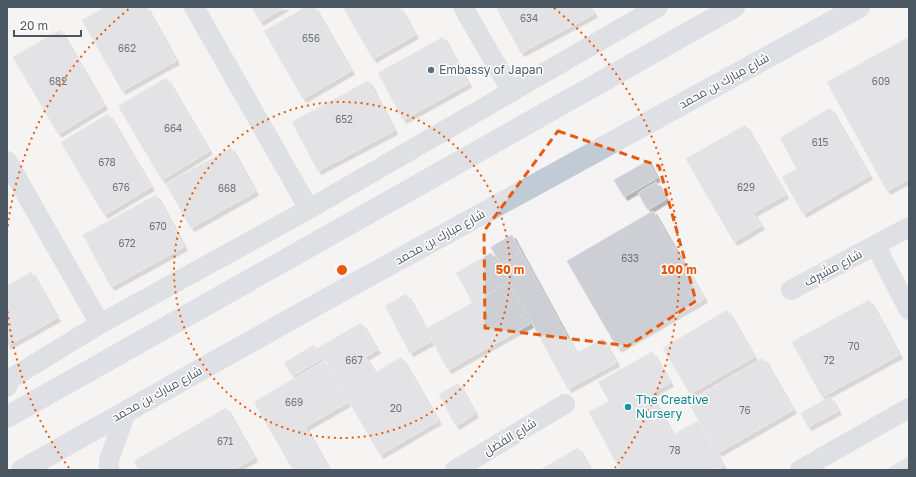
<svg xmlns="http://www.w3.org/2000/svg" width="916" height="477" viewBox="0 0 916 477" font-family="'Golos Text',Cairo,sans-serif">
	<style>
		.building { fill: #cdcfd5; stroke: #d7d9de; filter: url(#shadow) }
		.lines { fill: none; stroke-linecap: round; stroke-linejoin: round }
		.minor { stroke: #c1cad2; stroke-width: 20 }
		.secondary { stroke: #c1cbd6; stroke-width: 22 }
		.marked { fill: none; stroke: #e8590c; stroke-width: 3; stroke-dasharray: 8 5; stroke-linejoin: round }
		.ring { fill: none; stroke: #e8590c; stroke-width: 2; stroke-dasharray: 2 4 }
		.service-dot { fill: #5c6f8a; stroke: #fff; stroke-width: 1.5 }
		.culture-dot { fill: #0f9aa8; stroke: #fff; stroke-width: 1.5 }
		.labels { text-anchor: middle; stroke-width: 3; stroke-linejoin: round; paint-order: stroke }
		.number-label { font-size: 10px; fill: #6b747e }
		.service-label { font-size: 12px; fill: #4e5e75; stroke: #fff; text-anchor: start }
		.street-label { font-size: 12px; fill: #4a5661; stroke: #fff }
		.culture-label { font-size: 12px; fill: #0d838f; stroke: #fff; text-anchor: start }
		.centre { fill: #e8590c; stroke: #fff; stroke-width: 2 }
		.ring-label { font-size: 12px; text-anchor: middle; font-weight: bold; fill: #e8590c; stroke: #fff; stroke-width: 3; stroke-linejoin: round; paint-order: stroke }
	</style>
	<defs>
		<filter id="shadow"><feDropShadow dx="3.5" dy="3.5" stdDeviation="0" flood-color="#0004"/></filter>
	</defs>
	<rect width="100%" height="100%" fill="#f5f3f3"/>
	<path class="building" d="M106 7H146L176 61 122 91 82 20Z
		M252 7H285L260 22Z
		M306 7H314L351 71 303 99 264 31Z
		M343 7H399L415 35 373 59Z
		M496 7H590L594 14 521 53Z
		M60 30 104 106 58 134 13 57Z
		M443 37 468 84 403 120 378 73Z
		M909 37V179L887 191 827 82Z
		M166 78 209 151 162 180 118 106Z
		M368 81 394 131 318 171 292 122Z
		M830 108 869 176 803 214 782 177 797 169 780 138Z
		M108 114 151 187 104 215 61 142Z
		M745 125 785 195 753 213 761 226 734 242 686 159Z
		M231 148 255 192 191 228 166 184Z
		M648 161 657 178 624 197 614 180Z
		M656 182 666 199 648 210 638 193Z
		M156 195 184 247 111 287 83 235Z
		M653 211 704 299 618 349 567 261Z
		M512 235 521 252 500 264 491 247Z
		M521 252 576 353 603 339 616 363 568 389 500 264Z
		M491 253 508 283 473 303 456 273Z
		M31 272 57 318 7 346V286Z
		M508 283 530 324 448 370 426 329Z
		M406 294 432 341 410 353 385 306Z
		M869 300 899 355 822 397 792 342Z
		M727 310 754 357 690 394 663 348Z
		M361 323 377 350 365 357 375 373 401 357 438 421 380 455 318 348Z
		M314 345 321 359 292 376 284 363Z
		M652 352 670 383 650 394 673 435 698 421 723 466 715 470H620L589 412 609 401 598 382Z
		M763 358 793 410 718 453 688 402Z
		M324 361 347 403 305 427 329 470H293L254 402Z
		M458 383 475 414 456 426 439 395Z
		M830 397 838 411 808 427 801 413Z
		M226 408 254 458 233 470H139L134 461Z
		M578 448 590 470H540Z
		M909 456V470H886Z"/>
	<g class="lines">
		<path class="minor" d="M194 7 309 209
			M463 7 512 92
			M7 161 100 324
			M875 245 909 310
			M791 290 909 227
			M7 387 10 379 100 324 309 209 658 7
			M109 470V460L126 412
			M455 470 565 404
			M800 470 909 408"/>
		<path class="secondary" d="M7 417 734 7
			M22 470 325 300 859 7"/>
	</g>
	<path d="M0 0H916V477H0ZM558 131 659 166 696 301 628 346 485 328 484 231Z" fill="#f5f3f3" fill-opacity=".55" fill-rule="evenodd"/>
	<path class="marked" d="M558 131 659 166 696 301 628 346 485 328 484 231Z"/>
	<g class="ring">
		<circle cx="342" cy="270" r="168"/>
		<path d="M69 468A337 337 0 0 1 7 308M7 232A337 337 0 0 1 130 8M554 8A337 337 0 0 1 615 468"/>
	</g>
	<circle class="service-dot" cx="431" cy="70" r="4"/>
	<circle class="culture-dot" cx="628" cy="407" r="4"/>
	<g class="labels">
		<g class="number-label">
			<text x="529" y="22">634</text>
			<text x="311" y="42">656</text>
			<text x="127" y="52">662</text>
			<text x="58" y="85">682</text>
			<text x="881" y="85">609</text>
			<text x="344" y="123">652</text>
			<text x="173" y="132">664</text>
			<text x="820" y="146">615</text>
			<text x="107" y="166">678</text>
			<text x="121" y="191">676</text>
			<text x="746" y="191">629</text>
			<text x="227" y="192">668</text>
			<text x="158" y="230">670</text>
			<text x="127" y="247">672</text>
			<text x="630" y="262">633</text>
			<text x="854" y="350">70</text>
			<text x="354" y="364">667</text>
			<text x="829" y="364">72</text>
			<text x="294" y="406">669</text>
			<text x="396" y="412">20</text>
			<text x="745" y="414">76</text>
			<text x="225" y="445">671</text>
			<text x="675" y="454">78</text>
		</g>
		<g class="service-label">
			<text x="439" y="74">Embassy of Japan</text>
		</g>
		<g class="street-label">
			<text transform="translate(724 81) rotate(-29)" y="4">شارع مبارك بن محمد</text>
			<text transform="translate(440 237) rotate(-29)" y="4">شارع مبارك بن محمد</text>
			<text transform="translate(833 268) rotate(-28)" y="4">شارع مشَيرِف</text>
			<text transform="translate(157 394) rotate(-29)" y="4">شارع مبارك بن محمد</text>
			<text transform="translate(510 437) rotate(-31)" y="4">شارع الفَضل</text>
		</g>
		<g class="culture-label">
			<text x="636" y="404">The Creative<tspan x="636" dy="14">Nursery</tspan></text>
		</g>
	</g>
	<circle cx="342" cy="270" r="6" class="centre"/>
	<g class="ring-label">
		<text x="510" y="274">50 m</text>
		<text x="679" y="274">100 m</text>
	</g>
	<rect width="916" height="477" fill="none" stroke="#4a5661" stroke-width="16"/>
	<path d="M14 30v6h67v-6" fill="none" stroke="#4a5661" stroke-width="2"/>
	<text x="20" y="30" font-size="12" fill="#4a5661" stroke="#ffffff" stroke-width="3" paint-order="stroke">20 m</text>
</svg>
